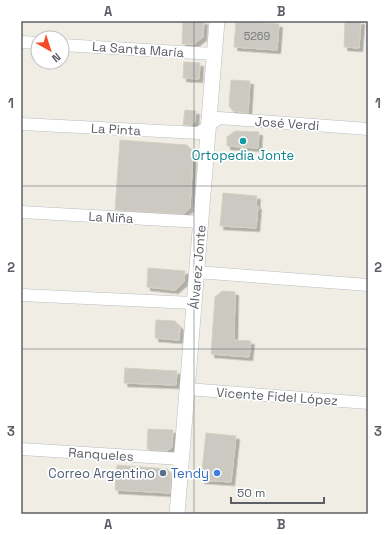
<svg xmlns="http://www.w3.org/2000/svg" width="389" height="535" viewBox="0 0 389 535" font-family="'Space Grotesk',sans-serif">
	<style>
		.building { fill: #cbc9c1; stroke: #d5d1c2; filter: url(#shadow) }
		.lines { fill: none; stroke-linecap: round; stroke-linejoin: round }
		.minor-casing { stroke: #b9bcc1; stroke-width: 13 }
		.tertiary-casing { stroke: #b9bcc1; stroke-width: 16 }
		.minor { stroke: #fff; stroke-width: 12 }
		.tertiary { stroke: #fff; stroke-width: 15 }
		.grid { fill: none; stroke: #5c6066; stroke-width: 1; stroke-opacity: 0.55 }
		.culture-dot { fill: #0f9aa8; stroke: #fff; stroke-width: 1.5 }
		.service-dot { fill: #5c6f8a; stroke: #fff; stroke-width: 1.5 }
		.shop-dot { fill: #3f7fe0; stroke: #fff; stroke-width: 1.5 }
		.labels { text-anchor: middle; stroke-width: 3.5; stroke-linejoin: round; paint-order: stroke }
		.number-label { font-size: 11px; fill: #787a7d }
		.street-label { font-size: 13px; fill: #5c6066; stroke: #fff }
		.culture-label { font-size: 13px; fill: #0d838f; stroke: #fff }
		.service-label { font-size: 13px; fill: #4e5e75; stroke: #fff; text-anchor: end }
		.shop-label { font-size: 13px; fill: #366cbe; stroke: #fff; text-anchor: end }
		.neatline { fill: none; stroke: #5c6066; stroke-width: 1.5 }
		.grid-label { font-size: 13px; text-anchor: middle; font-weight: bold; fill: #5c6066 }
	</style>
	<defs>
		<filter id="shadow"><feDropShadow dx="3.5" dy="3.5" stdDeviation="0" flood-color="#0004"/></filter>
	</defs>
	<rect width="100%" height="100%" fill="#f0eee4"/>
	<path class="building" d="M183 21H204L203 37 194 44H182Z
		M236 21 279 24 277 50 234 47Z
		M345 21H361L359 48 344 47Z
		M184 62 200 63 199 79 183 78Z
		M231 80 250 81 248 113 233 111 229 106Z
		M185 110 196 111 195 122 192 125H183Z
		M235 131 259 132 258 148 227 146V137Z
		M120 140 187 145 193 152 190 208 183 214 115 210Z
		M223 193 257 196 256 206H258L256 228 220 226Z
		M148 268 185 271 184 282 175 290 147 287Z
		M222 291 235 292 234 340 251 341 249 357 211 354 215 297Z
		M156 320 175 321 180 327 179 340 155 338Z
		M125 368 177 371 176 385 124 383Z
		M148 429 173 430 172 447 166 451 147 449Z
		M206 433 236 436 231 482 201 480Z
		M117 465 167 469 171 473 170 493 115 490Z"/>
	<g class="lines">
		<g class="minor-casing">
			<path id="minor" d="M21 42 38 43
				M62 45 214 54
				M21 124 199 133 219 118 368 129
				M21 212 201 222
				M196 272 368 285
				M21 295 193 303
				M187 389 368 403
				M21 449 181 459"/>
		</g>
		<g class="tertiary-casing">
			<path id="tertiary" d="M177 514 217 21"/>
		</g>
		<use href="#minor" class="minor"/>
		<use href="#tertiary" class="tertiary"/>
	</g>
	<path class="grid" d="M194 21V514M21 186H368M21 349H368"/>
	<circle class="culture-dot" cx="243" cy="141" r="4"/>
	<circle class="service-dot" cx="163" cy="473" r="4"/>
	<circle class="shop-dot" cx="217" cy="473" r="4"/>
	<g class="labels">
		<g class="number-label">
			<text x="257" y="40">5269</text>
		</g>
		<g class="street-label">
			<text transform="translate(138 49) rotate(4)" y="5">La Santa María</text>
			<text transform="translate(287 123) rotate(4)" y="5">José Verdi</text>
			<text transform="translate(116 129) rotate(3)" y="5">La Pinta</text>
			<text transform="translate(111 217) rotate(3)" y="5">La Niña</text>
			<text transform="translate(197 267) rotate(-85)" y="5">Álvarez Jonte</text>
			<text transform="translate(277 396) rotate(4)" y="5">Vicente Fidel López</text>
			<text transform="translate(101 454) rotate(4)" y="5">Ranqueles</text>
		</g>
		<g class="culture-label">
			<text x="243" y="160">Ortopedia Jonte</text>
		</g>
		<g class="service-label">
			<text x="155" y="478">Correo Argentino</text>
		</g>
		<g class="shop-label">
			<text x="209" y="478">Tendy</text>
		</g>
	</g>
	<rect width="389" height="535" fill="none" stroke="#ffffff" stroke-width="44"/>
	<g transform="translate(50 50) rotate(141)"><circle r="19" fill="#ffffff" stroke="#bebfc2"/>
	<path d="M0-3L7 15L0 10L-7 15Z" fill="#f54a25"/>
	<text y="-6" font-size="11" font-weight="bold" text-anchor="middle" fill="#5c6066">N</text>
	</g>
	<path d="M231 497v6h93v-6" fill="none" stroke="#5c6066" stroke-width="2"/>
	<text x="237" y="497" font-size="12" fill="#5c6066" stroke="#ffffff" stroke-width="3" paint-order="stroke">50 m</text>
	<rect x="22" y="22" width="345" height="491" class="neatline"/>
	<g class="grid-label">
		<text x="108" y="16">A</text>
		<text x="281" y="16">B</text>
		<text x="11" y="108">1</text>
		<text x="378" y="108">1</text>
		<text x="11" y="272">2</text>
		<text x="378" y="272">2</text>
		<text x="11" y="436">3</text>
		<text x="378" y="436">3</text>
		<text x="108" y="529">A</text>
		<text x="281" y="529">B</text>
	</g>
</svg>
